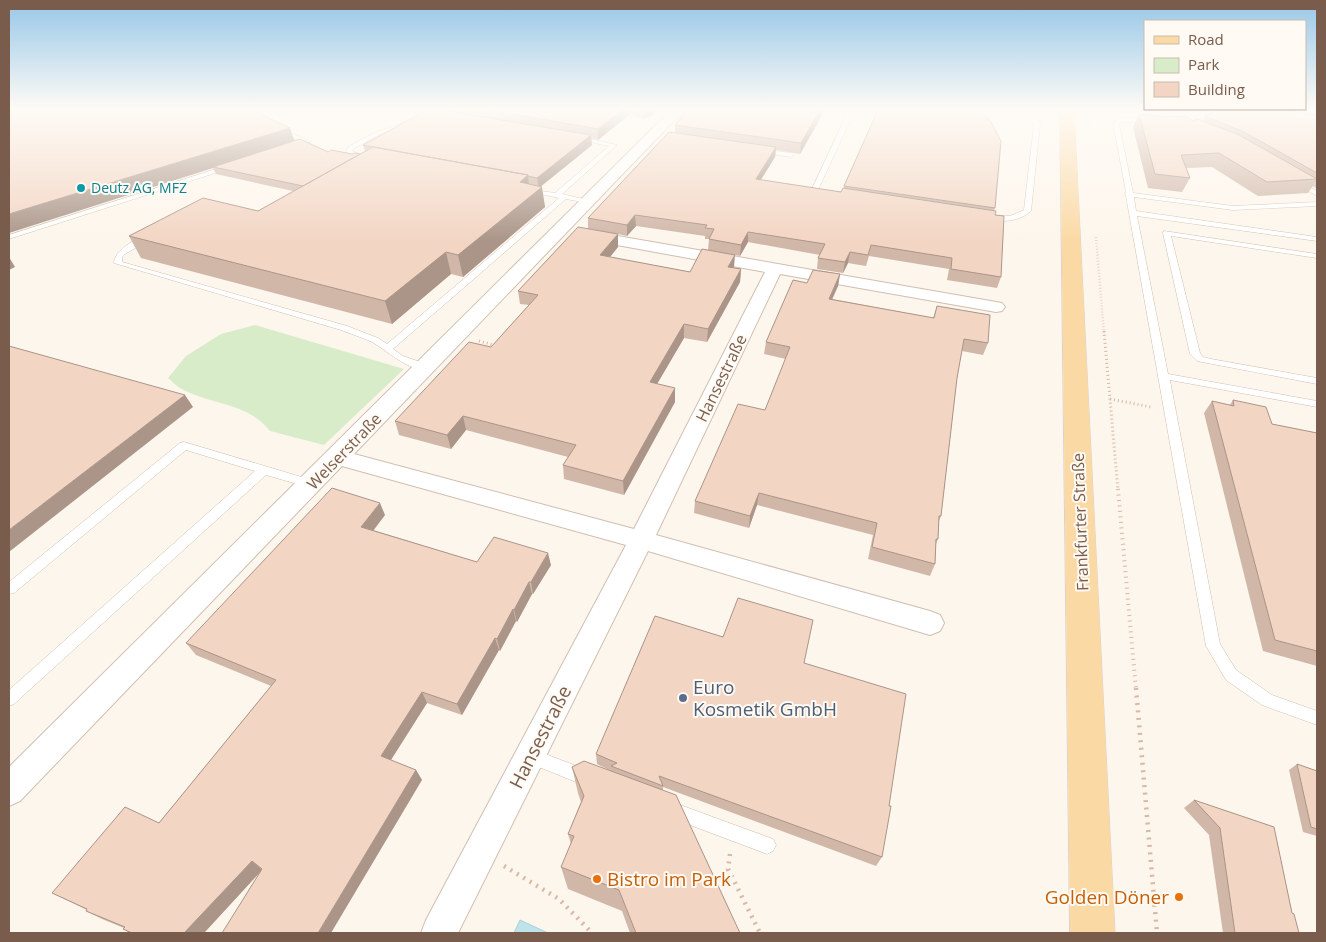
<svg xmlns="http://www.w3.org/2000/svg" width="1326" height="942" viewBox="0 0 1326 942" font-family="'Open Sans',sans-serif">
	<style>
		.green { fill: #d8ecc9 }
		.water { fill: #bfe3e8; stroke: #a5d3da }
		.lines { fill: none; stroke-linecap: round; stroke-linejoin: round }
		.lane-casing { stroke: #d1beb0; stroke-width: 1 }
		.street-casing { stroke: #d1beb0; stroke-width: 2 }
		.primary-casing { stroke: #dad1cd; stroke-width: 1 }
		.path-far4 { stroke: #d9b8a5; stroke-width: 2; stroke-dasharray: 0.5 2; stroke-linecap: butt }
		.path-far3 { stroke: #d9b8a5; stroke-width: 2.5; stroke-dasharray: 0.5 2.5; stroke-linecap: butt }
		.path-far2 { stroke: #d9b8a5; stroke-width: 3; stroke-dasharray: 1 3; stroke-linecap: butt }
		.path-far1 { stroke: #d9b8a5; stroke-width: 4; stroke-dasharray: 1 4.5; stroke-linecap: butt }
		.path { stroke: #d9b8a5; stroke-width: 4.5; stroke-dasharray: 2 5.5; stroke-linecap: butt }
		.lane { fill: #fff; fill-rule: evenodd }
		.street { fill: #fff; fill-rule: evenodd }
		.primary { fill: #fbd9a5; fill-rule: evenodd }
		.wall { fill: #d1b7a8 }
		.shaded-wall { fill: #aa9588 }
		.building { fill: #f3d5c3; stroke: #aa9588 }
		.culture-dot { fill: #0f9aa8; stroke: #fffaf3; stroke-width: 2 }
		.service-dot { fill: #5c6f8a; stroke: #fffaf3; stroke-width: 2 }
		.food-dot { fill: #e8710a; stroke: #fffaf3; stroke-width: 2 }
		.labels { text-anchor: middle; stroke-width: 4; stroke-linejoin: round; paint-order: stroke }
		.far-culture-label { font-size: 14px; fill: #0d838f; stroke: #fffaf3; text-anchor: start }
		.street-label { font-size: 16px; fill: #7a5c4d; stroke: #fffaf3 }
		.near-service-label { font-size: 19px; fill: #4e5e75; stroke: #fffaf3; text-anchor: start }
		.near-street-label { font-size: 19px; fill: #7a5c4d; stroke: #fffaf3 }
		.near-food-label { font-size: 19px; fill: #c56008; stroke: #fffaf3; text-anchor: start }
	</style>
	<rect width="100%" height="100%" fill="#fdf6ec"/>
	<path class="green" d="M255 325 404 369 324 445 270 431C248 402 209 405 180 388 176 386 172 381 168 378L186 356 221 334Z"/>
	<path class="water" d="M520 920 548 933H514Z"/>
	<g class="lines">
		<g class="lane-casing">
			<path id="lane" d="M648 110H658L675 116 672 118Z
				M849 110H855L818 190 826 193 823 195 812 192 811 191Z
				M1020 110C1030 110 1035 116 1040 124L1031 211C1019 222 1002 222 987 220V216H1010L1024 210 1034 124Z
				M1181 110H1187L1180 118 1181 123H1168V121L1175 120 1174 118Z
				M1120 118H1151L1154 120 1151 122H1121L1119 124 1133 193 1233 206 1317 202V206L1233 210 1134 197 1136 211 1317 237V241L1137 216 1168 374 1317 401V407L1170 380 1220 644 1236 670 1272 695 1317 711V725L1262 705 1226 680 1206 646 1126 196 1125 194 1126 192 1113 123Z
				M410 120 415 121 378 135 353 149 352 151 367 157V159H363L346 152 348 147 374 133Z
				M277 128H281L310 142 297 146V144L302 142 277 130Z
				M577 136 617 145 562 194 592 201 588 203 566 199 393 349 403 356 429 365 431 367 429 369C409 373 386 349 370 341 361 337 351 334 341 330L114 263C114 251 137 236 149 236V240L125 254 122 257V262L347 326 378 338 387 344 559 198 526 191V189L555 193 609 146 575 139V137Z
				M760 149 791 153 794 155 791 157 758 152 757 151Z
				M229 165 232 167 231 168 9 239V235Z
				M1298 181 1317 191V196L1296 184 1295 183Z
				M1164 231 1317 254V258L1171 236 1200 353 1203 357 1211 359 1317 378V384L1197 361 1190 354 1163 233Z
				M184 442 315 481 317 484 311 488 266 475 14 704 9 706V690L255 471 186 450 14 593 9 594V582L180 443Z
				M530 748 592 772 594 778 592 784 586 786 524 761 522 756 524 751Z
				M672 802 773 839 776 845 773 851 767 854 666 816 664 810 666 804Z"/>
		</g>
		<g class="street-casing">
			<path id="street" d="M671 110H684L354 454 634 529 765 272 584 239 581 236 584 233 589 231 1002 303 1005 307 1002 311 996 312 780 274 656 535 930 611 940 615 944 623 940 631 930 635 648 551 458 933H421L426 920 626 545 342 466 20 801 9 806V767Z"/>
		</g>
		<g class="primary-casing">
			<path id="primary" d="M1060 110H1074L1115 933H1070Z"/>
		</g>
		<path class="path-far4" d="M1089 123 1094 116 1093 110"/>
		<path class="path-far3" d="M1096 237 1104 333"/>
		<path class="path-far2" d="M1104 331 1118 490
			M479 341 497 346
			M1110 399 1151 407"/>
		<path class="path-far1" d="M1118 489 1136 690"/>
		<path class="path" d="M1136 688 1157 933
			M730 854 728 869 760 933
			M504 866 559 899 592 933"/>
		<use href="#lane" class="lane"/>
		<use href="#street" class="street"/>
		<use href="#primary" class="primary"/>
	</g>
	<path class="wall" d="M9 110 294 141 328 152 352 154H360L365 151 363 145 451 112 450 110H655V114L643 119 630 114 598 140 591 138 592 145 541 186 545 207 463 277 451 274 392 324 141 258 129 236 258 211 293 191 216 174 213 168Z
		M825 110 800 154 776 150 775 157 761 180 841 192 844 188V186L995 208 994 210 995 215 1001 277 997 288 947 280 949 269 869 256 866 266 848 263 843 273 817 269 818 258 820 255 748 242 740 256 708 250 709 239H705V236L636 226 627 236 618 234V247L610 257 690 272 733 268 741 269 740 282 707 342 684 338 657 384 675 402 624 495 564 479 563 465 568 457 466 430 451 449 399 435 395 421 491 347 529 305 520 304 518 291 588 229V218L675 133V125Z
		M1213 110H1282L1317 115V189L1313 186 1308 193 1258 196 1212 167 1186 168 1190 178 1182 192 1148 188 1133 127 1139 114 1193 121H1203L1205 116 1212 113Z
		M840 274 838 286 832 299 933 318 937 306 988 343 983 355 962 351 957 378 941 516 939 521 938 539 936 544 935 564 930 576 868 559 873 535 757 505 749 528 694 513 695 501 765 410 786 359 764 354 766 342 807 283Z
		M1233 400 1272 424 1317 433V666L1263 651 1204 413 1212 401 1230 405Z
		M385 515 373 530 477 562 551 565 533 594H532L517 622 516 621 500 651 499 650 462 715 427 703 391 760 416 770 422 780 261 871 204 933H130L123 929 124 928 102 919 86 911 87 910 52 893 159 823 271 686 196 655 186 643Z
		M804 663 882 857 876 866 663 787V791L740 933H630L622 911 568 889 561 867 571 844 568 834 581 802 578 793 572 767 612 772 611 771 597 764 596 754Z
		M1297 764 1317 771V836L1303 832 1289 770Z
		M1194 800 1274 827 1292 913 1299 933H1223L1209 835 1184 808Z"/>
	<path class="shaded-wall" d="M622 110H629L630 114 598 140V129Z
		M643 110H655V114L643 119Z
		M820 110H825L800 154 801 143Z
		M290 128 295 142 213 167V168L9 233V214Z
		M591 135 592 145 539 188 537 178Z
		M776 147 775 157 755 189 756 179Z
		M528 175 530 195 520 182Z
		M542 187 545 207 463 277 458 255Z
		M635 215 636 226 627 236V225Z
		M748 232V242L740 256 741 245Z
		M618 234V247L601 268 600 255Z
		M446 252 451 274 392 324 385 301Z
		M850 252 848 263 843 273 845 262Z
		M735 255 734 267 727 280 728 267Z
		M9 257 15 267 9 270Z
		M741 269 740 282 707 342 708 329Z
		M840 274 838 286 827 311 829 299Z
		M684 324V338L650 396V382Z
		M675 388V402L624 495 623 481Z
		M185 395 193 407 9 552V530Z
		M463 416 466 430 451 449 447 435Z
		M759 493 757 505 749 528 750 516Z
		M380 503 385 515 367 539 361 527Z
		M548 553 551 565 533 594 531 582Z
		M529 582 532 594 517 622 514 610Z
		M513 609 516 621 500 651 497 639Z
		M495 638 499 650 462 715 457 704Z
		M422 692 427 703 387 766 381 756Z
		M416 770 422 780 331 933H318Z
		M252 861 262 870 204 933H184Z"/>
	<path class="building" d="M9 110H252L290 128 9 214Z
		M433 110H441L591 135 537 178 528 176V175L363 145 425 111Z
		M489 110H622L598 129Z
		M688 110H820L801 143 675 125Z
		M878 110H980L991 122 1001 141 995 208 844 186Z
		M1218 110H1282L1317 115V173L1244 132 1205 116Z
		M1139 114 1164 117 1186 116 1193 121 1197 119 1239 135 1317 179 1267 182 1219 153 1181 155 1190 178 1155 174Z
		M669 132 776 147 756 179 841 192 843 188 996 211 995 215 1004 216 1001 277 951 269 952 258 871 245 868 255 850 252 845 262 818 258 825 244 748 232 741 245 709 239 714 229 705 228 707 225 635 215 627 225 588 218Z
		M300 139 328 152 331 150 352 154 355 153 360 154 303 186 213 167Z
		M373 147 528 175 520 182 542 187 458 255 446 252 385 301 129 236 203 198 258 211Z
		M578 227 618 234 600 255 690 272 702 249 735 255 728 267 741 269 708 329 684 324 650 382 675 388 623 481 563 465 576 445 463 416 447 435 395 421 469 342 491 347 538 295 518 291Z
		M813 270 840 274 829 299 934 318 937 306 990 315 988 343 964 339 957 378 941 516H939L938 539H936L935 564 872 547 877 523 759 493 750 516 695 501 738 404 765 410 790 347 766 342 793 280 807 283Z
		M9 346 185 395 9 530Z
		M1233 400 1266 407 1272 424 1317 433V651L1275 640 1212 401 1234 406Z
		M332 488 380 503 361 527 477 562 494 537 548 553 531 582H529L514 610 513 609 497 639 495 638 457 704 422 692 381 756 416 770 318 933H222L262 869 252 861 184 933H132L123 929 125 927 86 911 87 909 52 893 125 807 159 823 276 680 186 643Z
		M738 598 813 620 804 663 906 694 889 806H891L882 857 659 776 663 786 611 766 617 763 596 754 655 616 723 637Z
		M584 761 676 795 740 933H636L619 890 561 867 574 836 568 834 584 796 572 767Z
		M1297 764 1317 771V829L1311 827Z
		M1194 800 1274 827 1292 913 1294 914 1299 933H1235L1220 828Z"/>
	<linearGradient id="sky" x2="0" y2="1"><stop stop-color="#97c7e8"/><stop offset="0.45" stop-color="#fefbf6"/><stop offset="1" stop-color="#fefbf6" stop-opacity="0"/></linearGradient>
	<rect width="1326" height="242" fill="url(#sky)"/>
	<circle class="culture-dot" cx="81" cy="188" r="5"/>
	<circle class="service-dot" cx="683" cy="698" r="5"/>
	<g class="food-dot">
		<circle cx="597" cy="879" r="5"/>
		<circle cx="1179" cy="897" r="5"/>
	</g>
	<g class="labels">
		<g class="far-culture-label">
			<text x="91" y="193">Deutz AG, MFZ</text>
		</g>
		<g class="street-label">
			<text transform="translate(721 378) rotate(-64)" y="6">Hansestraße</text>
			<text transform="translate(344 451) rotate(-46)" y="6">Welserstraße</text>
			<text transform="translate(1080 522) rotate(-92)" y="6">Frankfurter Straße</text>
		</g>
		<g class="near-service-label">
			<text x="693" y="694">Euro<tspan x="693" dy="22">Kosmetik GmbH</tspan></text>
		</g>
		<g class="near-street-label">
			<text transform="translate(540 737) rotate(-63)" y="7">Hansestraße</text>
		</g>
		<g class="near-food-label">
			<text x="607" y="886">Bistro im Park</text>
			<text x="1169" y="904" text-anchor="end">Golden Döner</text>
		</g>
	</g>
	<rect width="1326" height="942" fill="none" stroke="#7a5c4d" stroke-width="20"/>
	<rect x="1144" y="20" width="162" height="90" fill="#fffaf3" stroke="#cabbb1"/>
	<rect x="1154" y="36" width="25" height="8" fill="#fbd9a5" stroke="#cabbb1"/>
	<text x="1188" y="45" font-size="15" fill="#7a5c4d">Road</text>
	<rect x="1154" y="58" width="25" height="15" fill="#d8ecc9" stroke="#cabbb1"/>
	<text x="1188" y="70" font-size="15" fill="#7a5c4d">Park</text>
	<rect x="1154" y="82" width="25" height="15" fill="#f3d5c3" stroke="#cabbb1"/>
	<text x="1188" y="95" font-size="15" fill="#7a5c4d">Building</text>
</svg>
